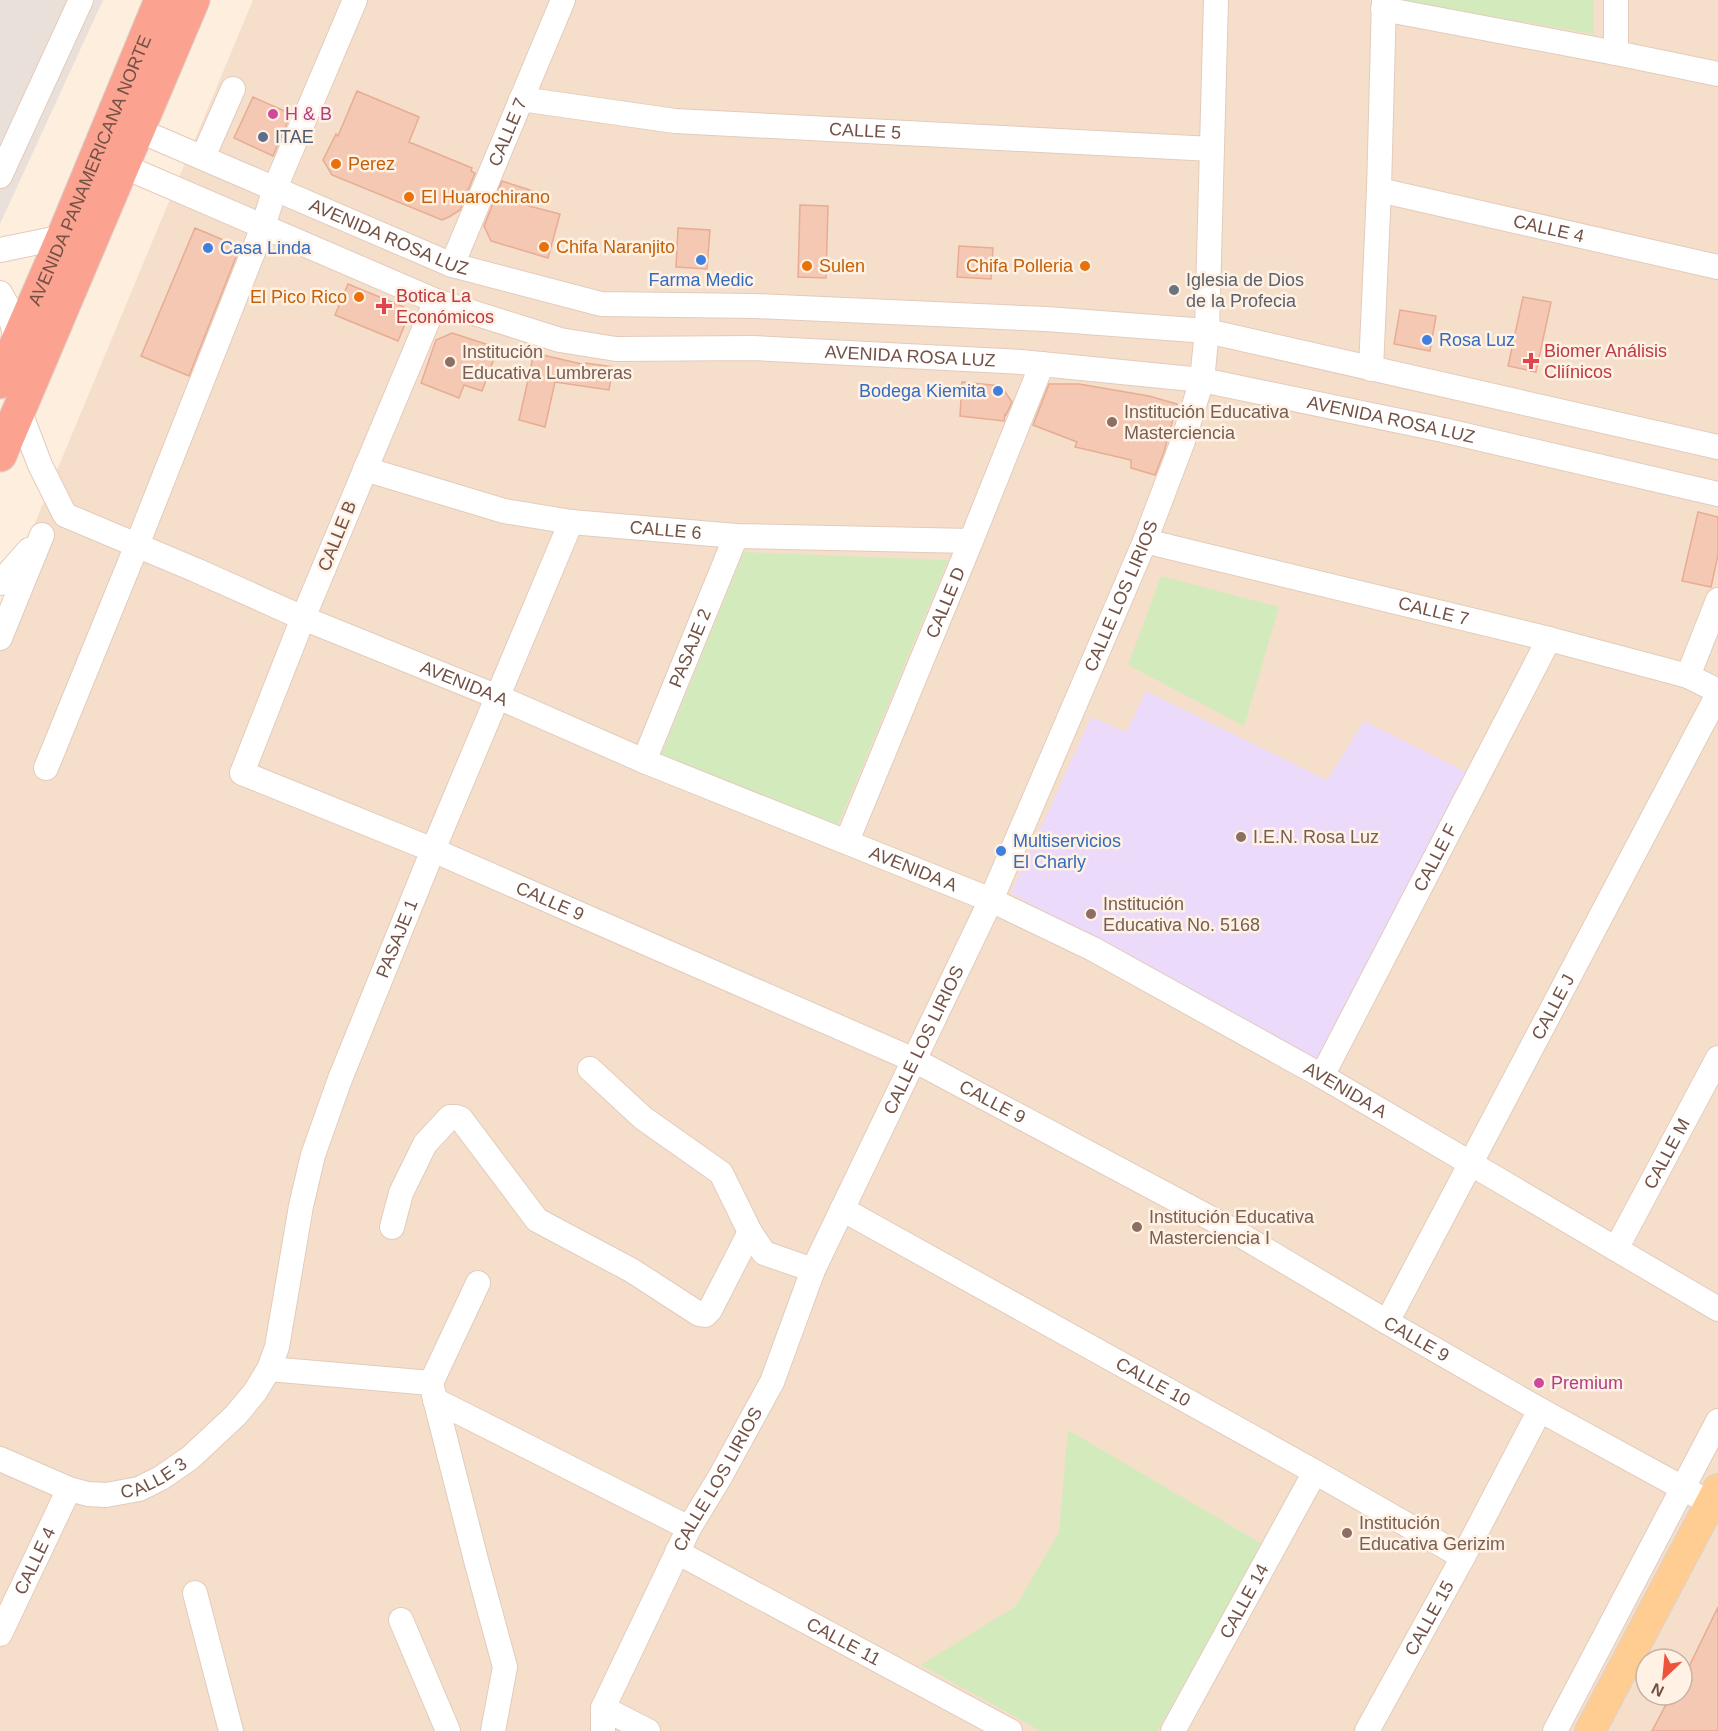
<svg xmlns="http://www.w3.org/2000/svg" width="1718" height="1731" viewBox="0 0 1718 1731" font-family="Helvetica,sans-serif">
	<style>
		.residential { fill: #f5dfcb; fill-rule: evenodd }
		.industrial { fill: #eae0da }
		.education { fill: #ebdaf9 }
		.green { fill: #d3eabc }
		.building { fill: #f4c8b3; stroke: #e7ac93; stroke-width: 1.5 }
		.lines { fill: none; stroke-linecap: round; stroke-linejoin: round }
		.minor-casing { stroke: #e3cbbc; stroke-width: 26 }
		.major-casing { stroke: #dbd2cf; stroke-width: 32 }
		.highway-casing { stroke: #dbd2cf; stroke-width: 35 }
		.minor { stroke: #fff; stroke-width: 24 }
		.major { stroke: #ffcd92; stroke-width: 30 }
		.highway { stroke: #fba390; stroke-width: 33 }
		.hotel-dot { fill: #d1479c; stroke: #fff2e4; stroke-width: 2 }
		.service-dot { fill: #5c6f8a; stroke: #fff2e4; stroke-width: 2 }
		.food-dot { fill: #e8710a; stroke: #fff2e4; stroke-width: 2 }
		.shop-dot { fill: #3f7fe0; stroke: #fff2e4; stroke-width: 2 }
		.worship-dot { fill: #6b7280; stroke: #fff2e4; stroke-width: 2 }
		.health-dot { fill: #e0444e; stroke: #fff2e4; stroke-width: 2 }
		.education-dot { fill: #8d6e63; stroke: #fff2e4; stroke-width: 2 }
		.labels { text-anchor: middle; stroke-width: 5; stroke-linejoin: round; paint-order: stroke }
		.hotel-label { font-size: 18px; fill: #b23c85; stroke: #fff2e4; text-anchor: start }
		.street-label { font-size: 18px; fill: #735145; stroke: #fff2e4 }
		.service-label { font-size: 18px; fill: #4e5e75; stroke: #fff2e4; text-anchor: start }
		.food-label { font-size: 18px; fill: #c56008; stroke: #fff2e4; text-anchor: start }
		.shop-label { font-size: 18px; fill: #366cbe; stroke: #fff2e4; text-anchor: start }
		.worship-label { font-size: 18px; fill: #5b616d; stroke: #fff2e4; text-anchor: start }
		.health-label { font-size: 18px; fill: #be3a42; stroke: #fff2e4; text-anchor: start }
		.education-label { font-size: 18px; fill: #785e54; stroke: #fff2e4; text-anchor: start }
	</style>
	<rect width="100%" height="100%" fill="#fdeedd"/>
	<path class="residential" d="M253 0H1718V1731H0V607ZM1646 1659H1682V1695H1646Z"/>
	<path class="industrial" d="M0 0H103L0 224Z"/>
	<path class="education" d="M1146 691 1327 780 1364 721 1474 776 1334 1073 1011 893 1091 717 1126 732Z"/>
	<path class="green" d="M1400 0H1594V34L1400 1Z
		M744 552 948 560 838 825 660 758Z
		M1161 576 1279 607 1244 726 1128 665Z
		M1068 1430 1262 1544 1157 1731H1041L921 1665 1016 1606 1059 1532Z"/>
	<path class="building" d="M357 91 419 117 409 142 472 168 471 171 475 173 460 210 449 217 442 220 332 175 323 160 336 134 338 136Z
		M253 97 291 114 273 156 234 138Z
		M502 181 533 191 529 206 560 214 548 258 491 241 484 226Z
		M800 205 828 206 826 278 798 277Z
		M195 228 240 247 189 376 141 356Z
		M678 228 710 230 707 269 676 267Z
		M959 246 993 248 991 279 957 277Z
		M348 284 404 307 408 317 398 341 335 315Z
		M1523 297 1551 302 1536 372 1508 366Z
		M1400 310 1436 316 1430 351 1394 344Z
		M452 333 498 348 482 391 464 385 459 398 421 383 436 340Z
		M534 353 586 365V363L613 367 609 390 555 382 545 427 519 420Z
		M962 382 1001 386 1012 402 1006 415 1005 414 1004 421 960 416Z
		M1049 384H1079L1149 396 1177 404 1164 452 1155 475 1131 468V460L1075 447 1077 442 1033 425Z
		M1698 512 1718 517V555L1711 587 1682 581Z
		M1718 1607V1731H1652L1671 1695H1682V1681Z"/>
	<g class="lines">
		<g class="minor-casing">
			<g id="minor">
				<path d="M1616 0V53"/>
				<path d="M1383 9 1616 53 1718 74"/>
				<path id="s1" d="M521 99 675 121 1212 149"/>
				<path id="s2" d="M138 130 452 265 601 304 755 306 1046 319 1207 331 1718 447"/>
				<path d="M203 157 233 89"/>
				<path id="s3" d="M123 166 436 301 560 340 616 349 753 348 1021 362 1202 380 1443 430 1718 494"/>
				<path d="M0 176 81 0"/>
				<path id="s4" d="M1379 190 1718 267"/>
				<path d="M0 250 63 237"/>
				<path id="s5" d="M452 265 563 0"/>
				<path d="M0 293 8 307 17 343"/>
				<path id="s6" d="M436 301 303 618 242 773 433 850 914 1060 1227 1227 1387 1322 1540 1410 1710 1503"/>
				<path d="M1371 369 1379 190 1384 0"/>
				<path id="s7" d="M19 410 40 465 65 515 198 571 303 618 498 697 644 761 991 900 1093 949 1322 1076 1718 1309"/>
				<path id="s8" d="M365 469 504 511 571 522 736 536 971 541"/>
				<path id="s9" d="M1145 541 1549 639 1688 676 1718 691"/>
				<path d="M0 583 29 550"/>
				<path d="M0 638 42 535"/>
				<path d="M1688 676 1718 600"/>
				<path id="s10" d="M644 761 736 536"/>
				<path d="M46 768 137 545 263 227 275 188 355 0"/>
				<path id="s11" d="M847 841 971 541 1042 364"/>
				<path d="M590 1069 643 1118 721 1173 750 1232 764 1253 813 1270"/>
				<path id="s12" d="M1322 1076 1549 639"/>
				<path id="s13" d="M842 1209 1315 1472 1463 1557"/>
				<path d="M392 1227 401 1193 425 1144 450 1117H456L461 1119 537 1220 631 1270 699 1314 705 1315 710 1310 750 1232"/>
				<path id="s14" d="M1616 1249 1718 1058"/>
				<path id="s15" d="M1387 1322 1718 694"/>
				<path d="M269 1369 431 1383 476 1560 505 1667 493 1731"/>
				<path d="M431 1383 478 1283"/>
				<path d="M435 1400 689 1528"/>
				<path id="s16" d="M0 1459 69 1489 88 1494 106 1495 139 1489 161 1478 190 1458 236 1415 255 1392 269 1369 277 1347 301 1206 313 1155 340 1079 433 850 571 522"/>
				<path id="s17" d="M677 1552 1010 1731"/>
				<path d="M195 1593 231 1731"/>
				<path d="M401 1620 448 1731"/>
				<path id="s18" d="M0 1634 69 1489"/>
				<path d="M603 1708 648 1731"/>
				<path id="s19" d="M603 1731V1708L689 1528 720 1477 772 1382 813 1270 991 900 1145 541 1183 441 1202 380 1207 331 1216 0"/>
				<path id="s20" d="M1173 1731 1315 1472"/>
				<path id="s21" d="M1367 1731 1463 1557 1540 1410"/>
				<path d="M1555 1731 1718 1421"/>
			</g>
		</g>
		<g class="major-casing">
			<path id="major" d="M1590 1731 1718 1489"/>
		</g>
		<g class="highway-casing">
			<g id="highway">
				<path id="s22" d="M0 382 63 237 161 0"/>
				<path d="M0 455 193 0"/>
			</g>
		</g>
		<use href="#minor" class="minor"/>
		<use href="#major" class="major"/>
		<use href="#highway" class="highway"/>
	</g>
	<g class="hotel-dot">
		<circle cx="273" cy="114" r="6"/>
		<circle cx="1539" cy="1383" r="6"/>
	</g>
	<circle class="service-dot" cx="263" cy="137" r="6"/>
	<g class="food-dot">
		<circle cx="336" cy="164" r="6"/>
		<circle cx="409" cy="197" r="6"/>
		<circle cx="544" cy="247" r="6"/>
		<circle cx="807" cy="266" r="6"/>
		<circle cx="1085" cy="266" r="6"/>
		<circle cx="359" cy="297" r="6"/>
	</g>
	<g class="shop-dot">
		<circle cx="208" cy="248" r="6"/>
		<circle cx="701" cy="260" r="6"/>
		<circle cx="1427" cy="340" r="6"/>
		<circle cx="998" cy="391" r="6"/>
		<circle cx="1001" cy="851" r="6"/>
	</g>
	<circle class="worship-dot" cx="1174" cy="290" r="6"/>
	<g class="health-dot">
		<path d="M381 297h6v6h6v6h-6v6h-6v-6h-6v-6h6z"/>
		<path d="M1528 352h6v6h6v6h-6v6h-6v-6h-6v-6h6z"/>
	</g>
	<g class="education-dot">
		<circle cx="450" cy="362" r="6"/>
		<circle cx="1112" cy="422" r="6"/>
		<circle cx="1241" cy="837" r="6"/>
		<circle cx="1091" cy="914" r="6"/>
		<circle cx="1137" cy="1227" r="6"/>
		<circle cx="1347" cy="1533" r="6"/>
	</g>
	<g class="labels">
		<g class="hotel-label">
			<text x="285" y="120">H &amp; B</text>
			<text x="1551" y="1389">Premium</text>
		</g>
		<g class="street-label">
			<text dy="6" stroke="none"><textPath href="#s1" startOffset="346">CALLE 5</textPath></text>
			<text dy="6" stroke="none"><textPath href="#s5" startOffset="144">CALLE 7</textPath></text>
			<text dy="6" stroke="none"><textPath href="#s22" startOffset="230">AVENIDA PANAMERICANA NORTE</textPath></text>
			<text dy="6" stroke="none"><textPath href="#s4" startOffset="174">CALLE 4</textPath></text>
			<text dy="6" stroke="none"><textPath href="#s2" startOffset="273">AVENIDA ROSA LUZ</textPath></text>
			<text dy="6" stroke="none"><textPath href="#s3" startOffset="822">AVENIDA ROSA LUZ</textPath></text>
			<text dy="6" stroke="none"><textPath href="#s3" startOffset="1308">AVENIDA ROSA LUZ</textPath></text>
			<text dy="6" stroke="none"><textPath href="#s8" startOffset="308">CALLE 6</textPath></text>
			<text transform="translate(337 536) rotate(-68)" y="6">CALLE B</text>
			<text dy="6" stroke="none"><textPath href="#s19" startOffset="1251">CALLE LOS LIRIOS</textPath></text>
			<text dy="6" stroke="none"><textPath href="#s11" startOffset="258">CALLE D</textPath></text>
			<text dy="6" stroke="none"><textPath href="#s9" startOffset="297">CALLE 7</textPath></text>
			<text dy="6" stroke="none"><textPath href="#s10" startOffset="122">PASAJE 2</textPath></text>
			<text dy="6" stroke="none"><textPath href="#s7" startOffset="548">AVENIDA A</textPath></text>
			<text dy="6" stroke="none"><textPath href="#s12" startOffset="246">CALLE F</textPath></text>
			<text dy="6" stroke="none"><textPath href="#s7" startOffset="1034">AVENIDA A</textPath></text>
			<text dy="6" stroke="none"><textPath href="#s6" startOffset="844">CALLE 9</textPath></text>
			<text dy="6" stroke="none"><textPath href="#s16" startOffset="777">PASAJE 1</textPath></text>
			<text dy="6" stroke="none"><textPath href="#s15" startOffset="356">CALLE J</textPath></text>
			<text dy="6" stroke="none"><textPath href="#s19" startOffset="765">CALLE LOS LIRIOS</textPath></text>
			<text dy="6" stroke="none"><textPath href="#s7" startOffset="1520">AVENIDA A</textPath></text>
			<text dy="6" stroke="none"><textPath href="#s6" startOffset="1330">CALLE 9</textPath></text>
			<text dy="6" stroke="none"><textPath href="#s14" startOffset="108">CALLE M</textPath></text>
			<text dy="6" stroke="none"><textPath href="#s6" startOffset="1816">CALLE 9</textPath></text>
			<text dy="6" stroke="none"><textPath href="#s13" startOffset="356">CALLE 10</textPath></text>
			<text dy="6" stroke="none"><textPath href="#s16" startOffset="164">CALLE 3</textPath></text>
			<text dy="6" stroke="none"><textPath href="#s19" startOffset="279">CALLE LOS LIRIOS</textPath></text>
			<text dy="6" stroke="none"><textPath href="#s18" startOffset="81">CALLE 4</textPath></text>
			<text dy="6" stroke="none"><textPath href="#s20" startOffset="148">CALLE 14</textPath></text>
			<text dy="6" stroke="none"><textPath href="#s21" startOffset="129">CALLE 15</textPath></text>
			<text dy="6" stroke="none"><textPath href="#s17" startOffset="189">CALLE 11</textPath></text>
		</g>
		<g class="service-label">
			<text x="275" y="143">ITAE</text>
		</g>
		<g class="food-label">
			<text x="348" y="170">Perez</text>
			<text x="421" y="203">El Huarochirano</text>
			<text x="556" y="253">Chifa Naranjito</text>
			<text x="819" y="272">Sulen</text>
			<text x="1073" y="272" text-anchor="end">Chifa Polleria</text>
			<text x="347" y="303" text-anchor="end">El Pico Rico</text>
		</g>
		<g class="shop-label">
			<text x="220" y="254">Casa Linda</text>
			<text x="701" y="286" text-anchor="middle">Farma Medic</text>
			<text x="1439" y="346">Rosa Luz</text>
			<text x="986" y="397" text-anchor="end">Bodega Kiemita</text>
			<text x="1013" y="847">Multiservicios<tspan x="1013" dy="21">El Charly</tspan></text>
		</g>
		<g class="worship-label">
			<text x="1186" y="286">Iglesia de Dios<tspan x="1186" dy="21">de la Profecia</tspan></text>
		</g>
		<g class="health-label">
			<text x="396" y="302">Botica La<tspan x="396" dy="21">Económicos</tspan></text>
			<text x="1544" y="357">Biomer Análisis<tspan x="1544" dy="21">Cliínicos</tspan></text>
		</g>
		<g class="education-label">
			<text x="462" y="358">Institución<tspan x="462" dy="21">Educativa Lumbreras</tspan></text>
			<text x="1124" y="418">Institución Educativa<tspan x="1124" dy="21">Masterciencia</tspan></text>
			<text x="1253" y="843">I.E.N. Rosa Luz</text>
			<text x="1103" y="910">Institución<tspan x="1103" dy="21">Educativa No. 5168</tspan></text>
			<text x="1149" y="1223">Institución Educativa<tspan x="1149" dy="21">Masterciencia I</tspan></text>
			<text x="1359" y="1529">Institución<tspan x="1359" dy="21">Educativa Gerizim</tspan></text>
		</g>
	</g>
	<g transform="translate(1664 1677) rotate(206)"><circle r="28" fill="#fff2e4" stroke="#c7b2a4" stroke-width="1.5"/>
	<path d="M0-4.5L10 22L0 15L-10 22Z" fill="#ee543b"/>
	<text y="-9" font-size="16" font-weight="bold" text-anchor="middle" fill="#735145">N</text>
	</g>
</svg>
